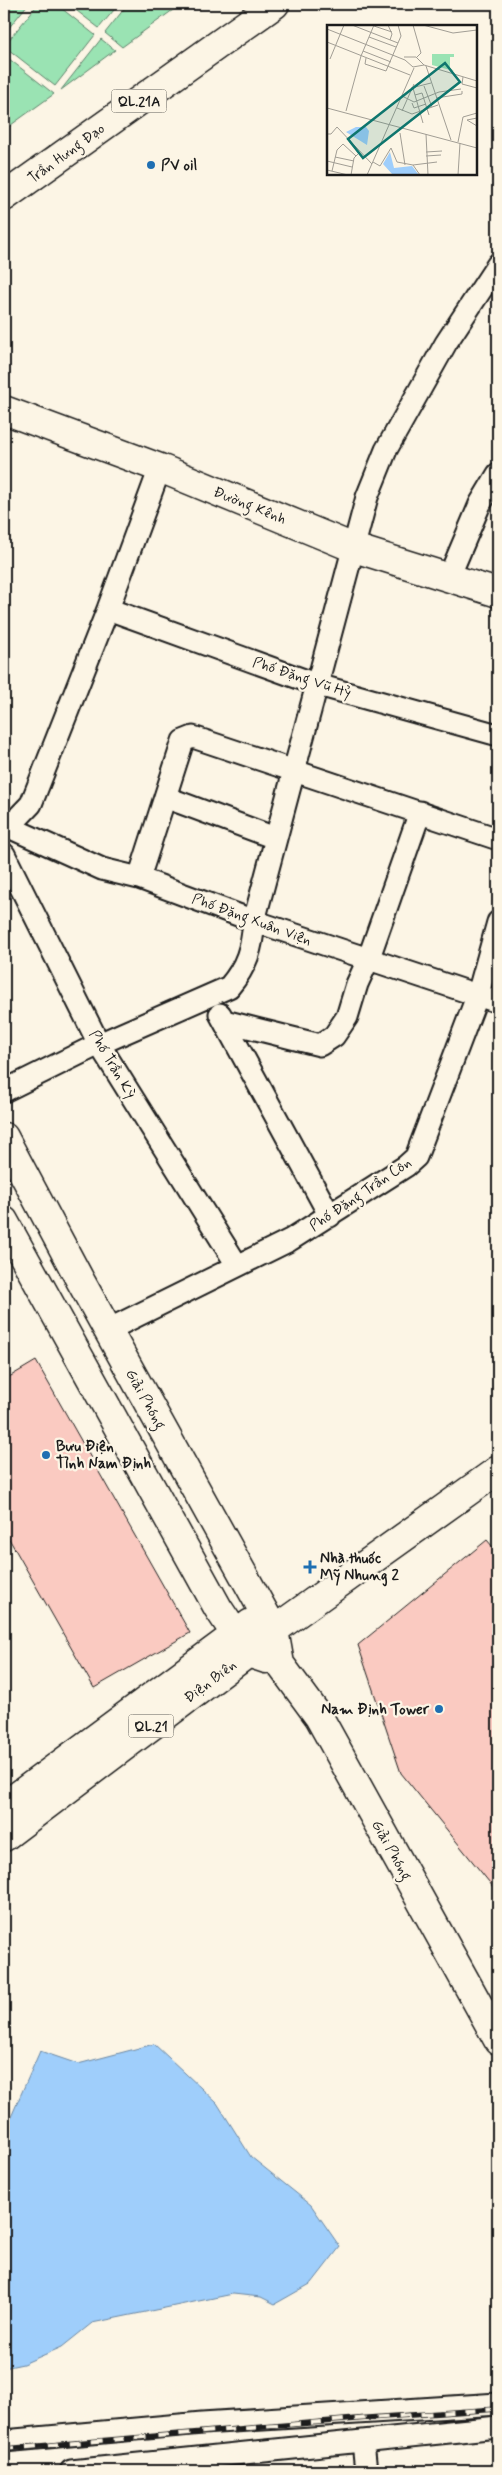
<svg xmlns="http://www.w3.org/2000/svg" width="502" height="2475" viewBox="0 0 502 2475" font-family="Mynerve,sans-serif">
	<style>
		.green { fill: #9ae3b3; stroke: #5b8068 }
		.water { fill: #9fcefb; stroke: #6b87a2 }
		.building { fill: #facac1; stroke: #1c1c1c }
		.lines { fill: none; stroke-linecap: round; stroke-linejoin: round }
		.street-casing { stroke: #1c1c1c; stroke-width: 25 }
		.secondary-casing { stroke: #1c1c1c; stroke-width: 31 }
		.primary-casing { stroke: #1c1c1c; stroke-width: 31 }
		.street { stroke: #fcf5e5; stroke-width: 21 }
		.secondary { stroke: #fcf5e5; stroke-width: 28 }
		.primary { stroke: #fcf5e5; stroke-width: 28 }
		.rail-casing { stroke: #1c1c1c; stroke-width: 5.5 }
		.rail { stroke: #fcf5e5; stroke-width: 4; stroke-dasharray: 11; stroke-linecap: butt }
		.poi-dot { fill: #1f6fb2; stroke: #fcf5e5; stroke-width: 2 }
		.labels { text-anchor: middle; stroke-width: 4.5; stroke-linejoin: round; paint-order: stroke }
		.shield { fill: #fcf5e5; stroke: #5f5d58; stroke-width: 1 }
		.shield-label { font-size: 14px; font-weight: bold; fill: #1c1c1c }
		.street-label { font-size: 15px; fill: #1c1c1c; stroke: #fcf5e5 }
		.poi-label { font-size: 15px; font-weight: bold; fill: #1c1c1c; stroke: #fcf5e5; text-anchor: start }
		.inset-road { fill: none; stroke: #a29e95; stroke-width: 1 }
		.view { fill: #0f766e; fill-opacity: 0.15; stroke: #0f766e; stroke-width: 2.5 }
		.inset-edge { fill: none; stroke: #1c1c1c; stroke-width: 2.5 }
	</style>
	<rect width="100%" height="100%" fill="#fcf5e5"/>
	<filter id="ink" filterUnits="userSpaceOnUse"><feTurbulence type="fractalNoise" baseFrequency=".02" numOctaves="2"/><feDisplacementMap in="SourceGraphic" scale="10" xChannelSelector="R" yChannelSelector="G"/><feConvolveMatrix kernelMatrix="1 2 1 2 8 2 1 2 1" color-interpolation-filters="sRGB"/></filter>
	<g filter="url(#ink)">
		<path class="green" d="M4 4H28L4 34Z
			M38 4H56L95 35 55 86 4 46Z
			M68 4H119L99 28Z
			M128 4H174L177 7 122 47 105 33Z
			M101 39 115 50 61 90Z
			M4 55 54 94 4 130Z"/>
		<path class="water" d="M154 2044 217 2103 251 2157 311 2205 340 2247 312 2283 275 2304 261 2297 233 2294 92 2323 62 2347 23 2364 4 2368V2133L40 2051 78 2064Z"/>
		<path class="building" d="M36 1361 190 1633 94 1688 4 1530V1380Z
			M487 1540 498 1553V1893L401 1773 358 1645Z"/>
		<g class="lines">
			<g class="street-casing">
				<path id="street" d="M449 577 480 504 498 474
					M108 609 318 685 498 735
					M165 797 275 838
					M9 827 102 869 139 878 254 921 498 1002
					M4 828 9 827 31 804 108 609 160 468
					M4 854 99 1044 237 1265
					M139 878 183 741 193 737 498 839
					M220 1014 330 1216
					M224 1021 320 1045 334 1036 347 1017 357 984 368 960 420 812
					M4 1091 99 1044 229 987C247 966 252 948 254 921L367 497 386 450 446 343 498 264
					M108 1330 290 1240 406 1166 416 1157 478 994 498 922
					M4 2441 202 2423 498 2404
					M363 2442 366 2471
					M71 2471 498 2427"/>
			</g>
			<g class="secondary-casing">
				<path id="secondary" d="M4 410 160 468 354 548 498 593"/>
			</g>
			<g class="primary-casing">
				<path id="primary" d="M4 197 275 4
					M4 1137 80 1280 274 1630 280 1664 319 1717 498 2040
					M4 1221 218 1608 248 1653 266 1659
					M4 1806 251 1623
					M4 1837 248 1653 266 1644 274 1630 498 1470"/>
			</g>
			<use href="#street" class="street"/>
			<use href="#secondary" class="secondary"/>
			<use href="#primary" class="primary"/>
			<g class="rail-casing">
				<path id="rail" d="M4 2449 368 2418 498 2409"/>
			</g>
			<use href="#rail" class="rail"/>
		</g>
	</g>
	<g class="poi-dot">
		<circle cx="151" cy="165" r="5"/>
		<circle cx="46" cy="1455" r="5"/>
		<path d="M307.5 1559.5h5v5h5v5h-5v5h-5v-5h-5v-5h5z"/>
		<circle cx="439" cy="1709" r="5"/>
	</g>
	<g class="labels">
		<g class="shield">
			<rect x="111.5" y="89.5" width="55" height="23" rx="4"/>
			<rect x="128.5" y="1714.5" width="45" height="23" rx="4"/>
		</g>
		<g class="shield-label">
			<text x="139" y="106">QL.21A</text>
			<text x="151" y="1731">QL.21</text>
		</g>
		<g class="street-label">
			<text transform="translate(66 153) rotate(-36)" y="5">Trần Hưng Đạo</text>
			<text transform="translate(250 505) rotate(22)" y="5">Đường Kênh</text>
			<text transform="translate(302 677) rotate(18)" y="5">Phố Đặng Vũ Hỷ</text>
			<text transform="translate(252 919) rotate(20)" y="5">Phố Đặng Xuân Viện</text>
			<text transform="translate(113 1064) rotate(59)" y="5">Phố Trần Kỳ</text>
			<text transform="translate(360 1194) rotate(-34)" y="5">Phố Đặng Trần Côn</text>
			<text transform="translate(146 1399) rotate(61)" y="5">Giải Phóng</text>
			<text transform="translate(210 1681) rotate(-37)" y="5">Điện Biên</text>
			<text transform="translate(392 1850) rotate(61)" y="5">Giải Phóng</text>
		</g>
		<g class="poi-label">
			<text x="161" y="170">PV oil</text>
			<text x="56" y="1451">Bưu Điện<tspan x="56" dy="17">Tỉnh Nam Định</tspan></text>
			<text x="320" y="1563">Nhà thuốc<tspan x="320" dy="17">Mỹ Nhung 2</tspan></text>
			<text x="429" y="1714" text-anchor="end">Nam Định Tower</text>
		</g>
	</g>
	<g transform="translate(327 25)">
		<rect width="150" height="150" fill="#fcf5e5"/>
		<path d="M105 29H127V32H123V43L127 46 105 40Z" fill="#9ae3b3"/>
		<path d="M29 102H39L42 106 40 120 19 107ZM63 127 67 143 85 141 92 150H66L56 139Z" fill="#9fcefb"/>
		<path class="inset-road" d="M25 0 71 18M61 0 65 9 63 15M86 0 94 28 90 32M96 0 126 8 150 5M47 1 65 7M0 4 78 35 86 42 97 40 150 56M42 12 69 22M0 17 83 50M36 26 64 37M34 31 47 0M77 32H89L97 40M39 33 38 39 59 46 74 11 71 0M3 34 17 0M99 41 124 115M136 52 135 59 150 63M97 61 105 82M84 63 104 58M86 63 96 98M88 70 95 68 102 90M75 71 87 77 112 67 134 64M109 73 135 69V66M85 78 87 83 99 79M0 83 150 123M70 83 85 89 111 80M19 86 34 31M75 86 87 59M150 93 140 95 150 101M73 108 78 140M0 109H4L10 102 45 139M99 109 101 150M131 117 136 92 150 88M99 127 115 126M99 131 114 130M8 132 27 136M0 136 25 142M46 137 53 141 64 123 70 137 86 140 93 150M86 140 110 137M0 145 21 150M5 146 10 125 16 119 29 131M24 150 27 133 33 127M40 150 87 43M131 150 133 118"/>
		<path class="view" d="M118 38 133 57 36 133 21 114Z"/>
		<rect width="150" height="150" class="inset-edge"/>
	</g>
	<rect width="502" height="2475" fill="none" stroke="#fcf5e5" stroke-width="20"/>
	<rect x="10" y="10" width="482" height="2455" fill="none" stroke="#1c1c1c" stroke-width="2" filter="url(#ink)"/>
</svg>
